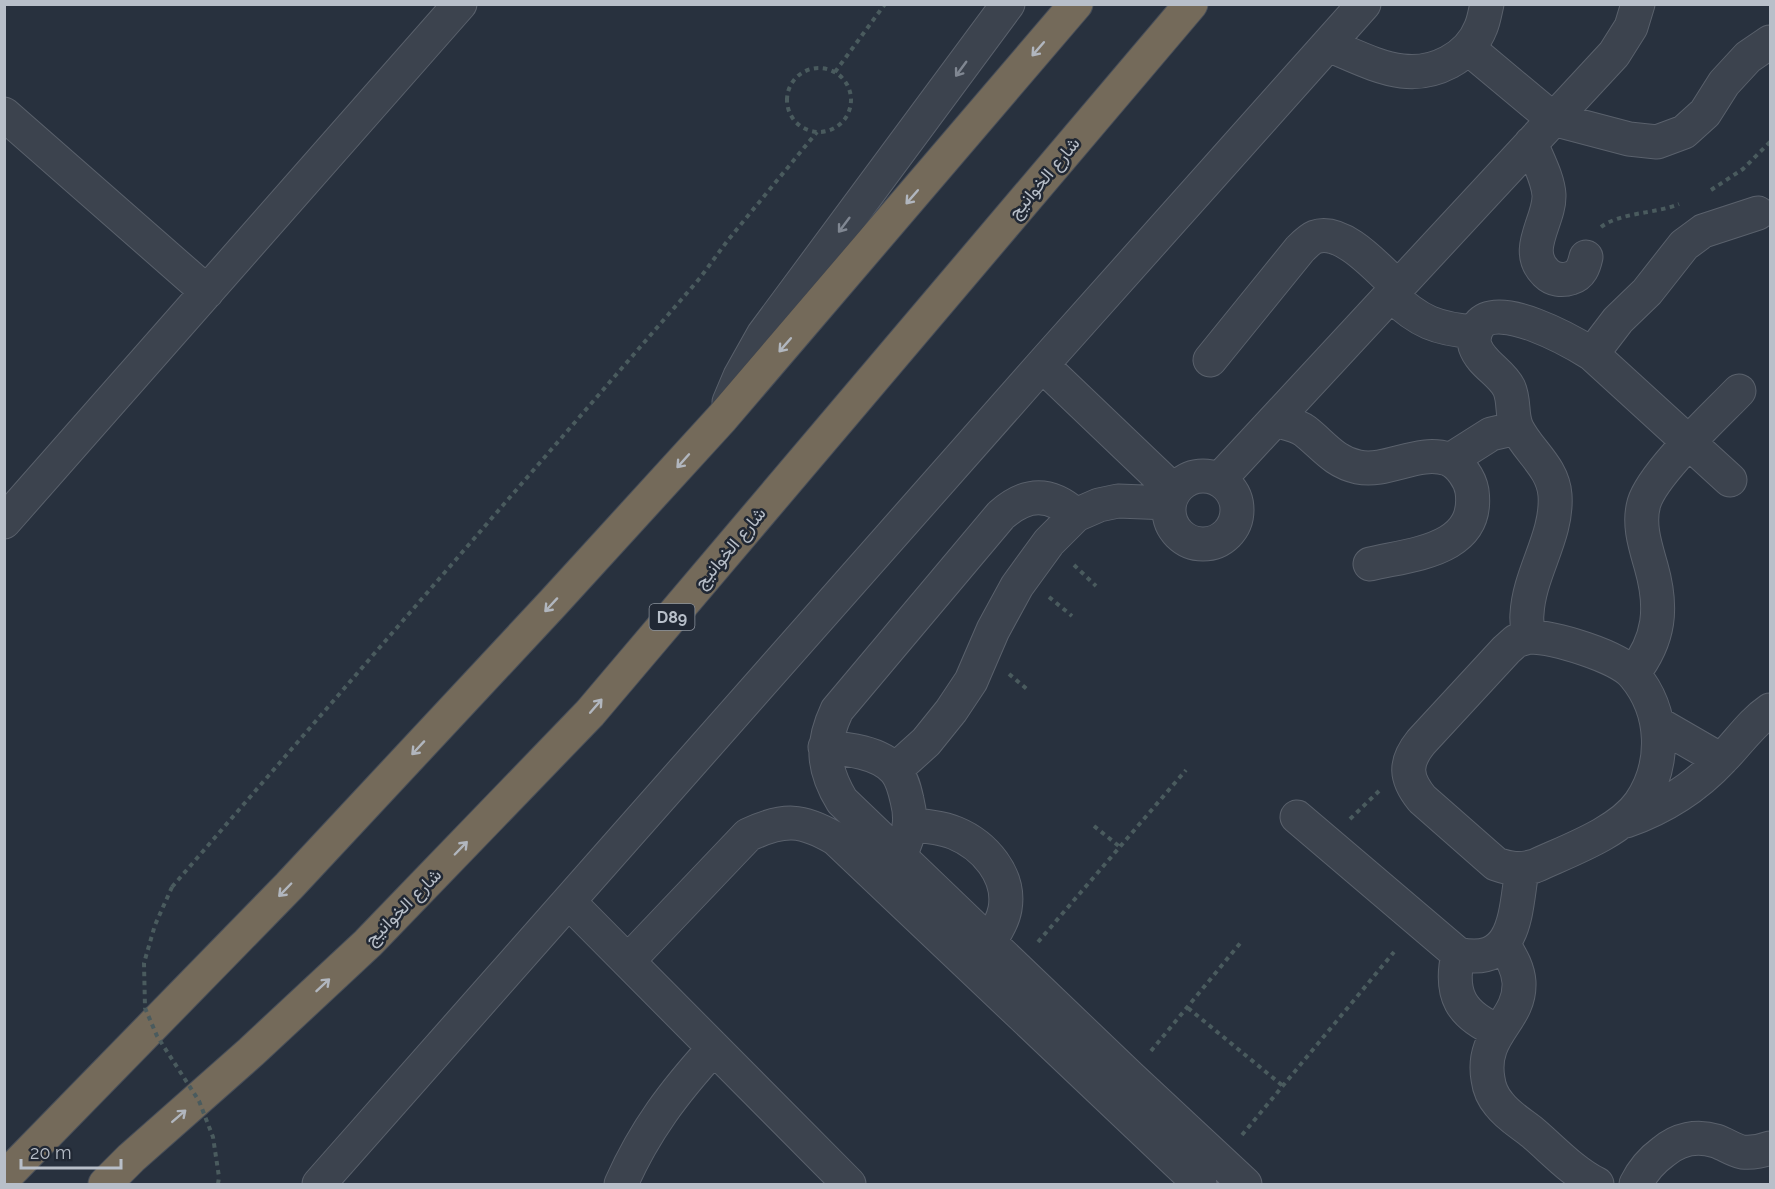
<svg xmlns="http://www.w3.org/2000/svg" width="1775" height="1189" viewBox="0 0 1775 1189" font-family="Raleway,Vazirmatn,sans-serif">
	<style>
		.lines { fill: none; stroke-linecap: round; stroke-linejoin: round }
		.minor-casing { stroke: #5a616c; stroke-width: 35 }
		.highway-casing { stroke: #474e59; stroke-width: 35 }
		.path { stroke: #4a5b5e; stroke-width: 4; stroke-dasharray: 4.5 4.5; stroke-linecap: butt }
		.minor { stroke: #3c434e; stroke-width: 33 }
		.highway { stroke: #746a5a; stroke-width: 33 }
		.path-bridge { stroke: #4a5b5e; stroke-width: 4; stroke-dasharray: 4.5 4.5; stroke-linecap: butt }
		.oneway { stroke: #b1b6be }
		.oneway2 { stroke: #808792 }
		.labels { text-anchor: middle; stroke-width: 5; stroke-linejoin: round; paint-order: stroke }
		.shield { fill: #212834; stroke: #8b929c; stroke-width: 1.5 }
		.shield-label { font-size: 16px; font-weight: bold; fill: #b8bfc9 }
		.street-label { font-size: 18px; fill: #b8bfc9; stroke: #212834 }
	</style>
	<rect width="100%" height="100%" fill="#28313e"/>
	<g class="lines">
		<g class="minor-casing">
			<path id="minor" d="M1328 45C1351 54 1377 68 1402 71 1434 75 1469 58 1481 27 1484 20 1485 12 1487 4
				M1468 48 1553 119 1629 139 1657 142 1684 132 1705 113 1724 83 1748 57 1770 42
				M4 114 207 292
				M1531 143C1537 159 1548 178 1549 195 1550 221 1522 250 1546 273 1553 280 1562 281 1571 278 1581 275 1584 266 1586 257
				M1391 295C1419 322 1437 329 1475 332
				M1592 354 1618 320 1647 292 1684 245 1703 231 1758 213
				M1210 360 1300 249C1304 245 1310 239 1315 237 1343 227 1379 270 1398 287
				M1042 365 1174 491
				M729 402 740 376 763 335 1008 4
				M1275 420C1285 423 1297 425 1305 431 1323 445 1334 462 1358 467 1388 473 1418 449 1448 459 1460 464 1470 479 1472 491 1480 551 1412 554 1370 564
				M1450 460 1491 434 1517 428
				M1169 510a34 34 0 1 1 68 0a34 34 0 1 1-68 0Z
				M1219 480 1614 54 1631 27 1638 4
				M1076 515C1050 492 1027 492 1001 515L837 710C821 744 822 768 842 801L1130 1077 1245 1184
				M4 522 460 4
				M1529 637C1554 637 1618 656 1634 675 1665 712 1666 765 1640 803 1619 833 1567 851 1535 866 1520 870 1510 869 1496 864L1422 799C1405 778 1404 763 1421 742L1506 650 1516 641Z
				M1529 637C1528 629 1526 621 1527 614 1529 573 1558 536 1555 495 1553 467 1528 451 1517 428 1511 416 1515 401 1509 388 1501 372 1481 364 1475 346 1473 339 1475 331 1479 325 1499 300 1571 341 1592 354L1730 480
				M1633 674C1660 639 1663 608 1651 566 1645 545 1638 524 1644 503 1653 473 1716 415 1739 391
				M1657 723 1721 760
				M825 747C847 749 879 752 895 770 902 778 905 791 907 800 911 815 910 832 904 846
				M895 770 926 742 951 711 971 681 993 630 1017 586 1049 542 1076 515 1099 505 1118 501 1169 503
				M1297 817 1458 954C1517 967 1515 912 1522 870
				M1626 821C1663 808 1695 788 1722 759 1739 742 1751 723 1770 710
				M909 825C924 826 941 827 955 833 984 845 1011 875 1005 909 1003 921 996 932 989 942
				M569 902 849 1184
				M1504 945C1511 957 1518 968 1519 982 1521 1021 1480 1033 1488 1079 1489 1087 1493 1097 1499 1104 1508 1116 1522 1124 1533 1133 1554 1151 1573 1172 1597 1184
				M1458 954C1449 995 1461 1015 1498 1031
				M628 961 748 835C784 818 802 819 836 839L1200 1184
				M319 1184 1042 365 1364 4
				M621 1184C645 1130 674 1092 714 1048
				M1636 1184C1642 1172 1652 1160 1663 1152 1678 1139 1697 1135 1716 1141 1725 1144 1733 1150 1742 1152 1752 1153 1762 1151 1770 1148"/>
		</g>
		<g class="highway-casing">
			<path id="highway" d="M4 1178 289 886 553 603 722 418 1076 4
				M105 1184 131 1158 251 1052 368 943 590 713 1191 4"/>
		</g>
		<path class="path" d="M787 100a32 32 0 1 1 64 0a32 32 0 1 1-64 0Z
			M835 72 885 4
			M1711 190 1743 169 1770 142
			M1601 227C1621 212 1655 214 1679 204
			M1074 565 1096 586
			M1049 597 1072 616
			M1009 674 1028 690
			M1350 819 1379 791
			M1094 826 1120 847
			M172 887 700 278 728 240 817 132
			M1038 942 1186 770
			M1188 1008 1283 1086
			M1151 1051 1242 941
			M1242 1135 1394 952
			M218 1184 219 1177"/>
		<use href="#minor" class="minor"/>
		<use href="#highway" class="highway"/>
		<path class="path-bridge" d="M172 887 155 925 144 963 145 1008 157 1036 199 1101 213 1137 219 1177"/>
	</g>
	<defs><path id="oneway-shaft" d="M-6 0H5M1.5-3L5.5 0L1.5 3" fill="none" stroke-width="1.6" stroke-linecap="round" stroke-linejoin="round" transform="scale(1.5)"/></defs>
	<g class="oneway">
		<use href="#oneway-shaft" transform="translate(1038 49) rotate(131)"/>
		<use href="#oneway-shaft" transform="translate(912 197) rotate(131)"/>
		<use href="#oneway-shaft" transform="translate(785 345) rotate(131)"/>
		<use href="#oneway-shaft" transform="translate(683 461) rotate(132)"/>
		<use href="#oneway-shaft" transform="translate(551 605) rotate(133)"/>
		<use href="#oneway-shaft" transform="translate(596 706) rotate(-49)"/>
		<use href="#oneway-shaft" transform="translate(418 748) rotate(133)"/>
		<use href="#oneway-shaft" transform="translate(461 848) rotate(-46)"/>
		<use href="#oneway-shaft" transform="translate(285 890) rotate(134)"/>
		<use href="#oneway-shaft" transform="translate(323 985) rotate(-43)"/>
		<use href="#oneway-shaft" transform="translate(179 1116) rotate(-41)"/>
	</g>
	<g class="oneway2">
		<use href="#oneway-shaft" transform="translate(961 69) rotate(126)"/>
		<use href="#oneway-shaft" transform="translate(844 225) rotate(127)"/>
	</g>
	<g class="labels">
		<rect class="shield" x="649.5" y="604" width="45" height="26" rx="4.5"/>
		<g class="shield-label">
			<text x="672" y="623">D89</text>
		</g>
		<g class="street-label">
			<text transform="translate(1044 178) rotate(-50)" y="6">شارع الخوانيج</text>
			<text transform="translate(730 548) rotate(-50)" y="6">شارع الخوانيج</text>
			<text transform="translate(403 907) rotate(-45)" y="6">شارع الخوانيج</text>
		</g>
	</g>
	<rect width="1775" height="1189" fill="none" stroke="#b8bfc9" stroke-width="12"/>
	<path d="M21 1159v9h100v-9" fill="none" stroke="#b8bfc9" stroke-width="3"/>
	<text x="30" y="1159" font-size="18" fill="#b8bfc9" stroke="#212834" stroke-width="4.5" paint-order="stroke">20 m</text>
</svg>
